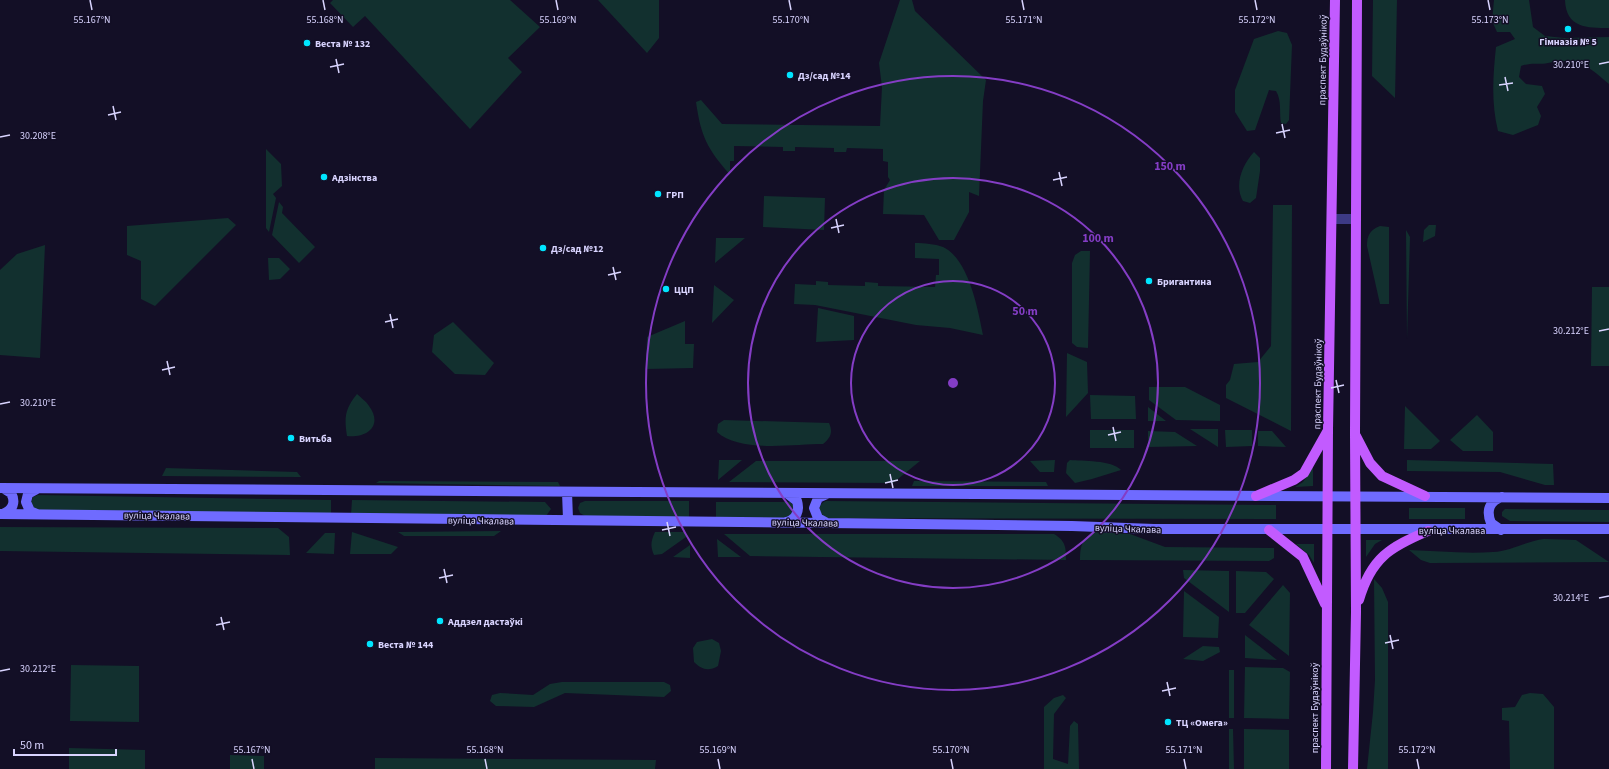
<svg xmlns="http://www.w3.org/2000/svg" width="1609" height="769" viewBox="0 0 1609 769" font-family="'Source Sans 3',sans-serif">
	<style>
		.green { fill: #12302f }
		.lines { fill: none; stroke-linecap: round; stroke-linejoin: round }
		.minor { stroke: #3d3a85; stroke-width: 10 }
		.secondary { stroke: #6f6bff; stroke-width: 10 }
		.primary { stroke: #c25bff; stroke-width: 10 }
		.ticks { fill: none; stroke: #d9d4ff; stroke-width: 1.5 }
		.ring { fill: none; stroke: #843dc5; stroke-width: 2 }
		.poi-dot { fill: #00e5ff; stroke: #130f26; stroke-width: 1.5 }
		.labels { text-anchor: middle; stroke-width: 3; stroke-linejoin: round; paint-order: stroke }
		.poi-label { font-size: 10px; font-weight: bold; fill: #d9d4ff; stroke: #130f26; text-anchor: start }
		.street-label { font-size: 10px; fill: #d9d4ff; stroke: #130f26 }
		.ticks-label { font-size: 10px; text-anchor: middle; fill: #d9d4ff; stroke: #130f26; stroke-width: 3; stroke-linejoin: round; paint-order: stroke }
		.centre { fill: #843dc5; stroke: #130f26; stroke-width: 2 }
		.ring-label { font-size: 12px; text-anchor: middle; font-weight: bold; fill: #843dc5; stroke: #130f26; stroke-width: 3; stroke-linejoin: round; paint-order: stroke }
	</style>
	<rect width="100%" height="100%" fill="#130f26"/>
	<path class="green" d="M333 0H510L540 27 508 58 522 72 470 129 365 16 353 27 330 3Z
		M598 0H659V38L647 53Z
		M900 0H912L915 11 986 80 983 101 979 196 969 192V212L954 240H939L924 215 883 214 884 190 890 180 888 177V162L883 161V149L847 148 846 152H834V148L795 147V151H783V147L734 146V161H730V175C707 148 701 137 696 102L701 100 722 124 880 126 882 87 879 63Z
		M1373 0H1397L1395 98 1372 76Z
		M1494 0H1529L1533 27 1545 36 1564 38 1609 37V84C1586 65 1580 57 1548 63 1537 65 1533 62 1521 66L1519 77 1526 84 1542 86 1545 94 1537 107 1541 116 1538 125 1513 135 1498 131C1491 103 1493 75 1496 47L1515 39 1510 32H1497L1492 21Z
		M1565 0H1609V28C1587 28 1566 28 1565 0Z
		M1278 31 1287 33 1292 45 1289 120 1286 124 1281 123C1279 112 1282 101 1276 91L1269 90 1255 130 1247 131 1235 112V90L1254 39Z
		M266 149 281 164 282 186 273 194 276 198 269 232 266 228Z
		M1254 152 1260 158V171L1256 198 1250 203 1243 201C1234 185 1242 165 1254 152Z
		M764 196 825 198 824 230 763 227Z
		M279 202 283 207 282 213 315 247 299 263 272 235Z
		M1273 205H1292L1291 431 1226 398V385L1230 380 1234 364 1258 362 1271 346Z
		M228 218 236 225 155 306 141 299V261L127 255V226Z
		M1429 225H1436L1435 236 1423 242 1424 230Z
		M1380 226 1389 227V304H1380L1367 246C1367 235 1370 230 1380 226Z
		M1406 230 1410 237 1407 339Z
		M716 238H745L715 263Z
		M915 243C924 243 935 244 943 247 969 259 978 310 983 335L950 328 916 325 815 305 794 304 795 284 816 285V281L828 282V285L865 286V282L878 283V286L935 287 936 275H939V259L915 258Z
		M45 245 40 358 0 355V270L17 254Z
		M1081 251H1090L1088 348 1077 347 1072 343V263L1075 255Z
		M268 258H279L290 269 280 279 269 280Z
		M714 285 734 300 712 323Z
		M1592 287H1609V366H1591Z
		M818 308 854 316V340L816 342Z
		M685 321V344H694L693 368 646 369 647 337Z
		M453 322 494 363 485 375 455 374 432 352 434 335Z
		M1067 353 1087 362 1088 393 1066 417Z
		M1149 387H1185L1220 405V421L1176 420 1149 400Z
		M357 394C361 398 366 401 369 406 383 425 368 438 347 436 344 417 345 409 357 394Z
		M1090 395 1135 396 1136 419H1091Z
		M1405 406 1440 441 1431 449H1404Z
		M1148 407 1166 421H1148Z
		M1477 415 1493 432V451H1463L1450 440Z
		M724 420 829 423C833 432 831 438 823 444 793 444 740 453 717 432L718 424Z
		M1190 429H1218V447Z
		M1090 430H1134V448H1090Z
		M1225 430H1252V446L1226 447Z
		M1148 431 1175 432 1197 446 1148 447Z
		M1258 431H1272L1286 447 1258 446Z
		M719 460H742L718 480Z
		M1055 460 1054 472H1040L1030 461Z
		M1070 460C1082 461 1112 460 1121 470L1092 479 1075 483 1066 473 1067 463Z
		M1407 460 1553 464 1554 485H1545L1500 472 1407 471Z
		M756 461H920L893 483 729 482Z
		M1313 467V486L1295 487 1303 482Z
		M166 468 297 472 301 477 162 476Z
		M379 481 558 482 560 486 376 483Z
		M914 481 1046 482 1048 486H912Z
		M38 495 331 500V514L38 511 33 508 31 503 33 497Z
		M352 500 545 502 551 509 546 516 351 515Z
		M585 501H689V517L585 516 580 513 578 508 580 503Z
		M826 501 1276 505V519L827 518C819 515 816 505 826 501Z
		M716 502H790L793 505 794 510 789 518 716 517Z
		M1409 508H1465V519H1409Z
		M1505 509 1609 510V522L1510 521 1502 516V512Z
		M0 527 278 528 289 537 290 555 0 551Z
		M501 531 494 536H404L398 532Z
		M352 532 398 547 391 554H350Z
		M655 532H686V537L662 554 654 555C650 546 651 541 655 532Z
		M1093 532 1130 534 1165 547 1274 548V558L1269 561 1080 560C1080 546 1082 540 1093 532Z
		M325 533H335L334 554 306 553Z
		M724 534H1054C1066 541 1066 548 1066 560L750 556Z
		M717 539 741 557H718Z
		M1544 539 1576 540 1609 562 1430 563 1421 560 1409 550C1436 551 1466 554 1493 552 1511 551 1527 541 1544 539Z
		M1366 540H1382L1375 544 1366 557Z
		M1296 544H1314V563L1309 555Z
		M690 545V558L673 557Z
		M1183 570 1229 571V612L1184 578Z
		M1236 571 1266 572 1274 579 1245 613H1236Z
		M1374 579 1382 588 1388 602V769H1367L1373 712 1375 680Z
		M1283 585 1290 593 1289 656 1249 625Z
		M1184 591 1219 617 1218 638 1183 637Z
		M1245 635 1277 660 1245 658Z
		M712 639 719 643 721 651 718 666C708 672 701 669 694 662L693 648 697 642Z
		M1203 646 1219 647 1220 652 1203 661 1183 659Z
		M71 665 139 666V722L70 721Z
		M1245 667 1283 668 1290 672 1289 719 1244 718Z
		M1229 670H1234V718H1229Z
		M562 682H664L670 685 671 691 664 697 565 693 534 707 496 706 490 701 492 695 500 693 533 695 550 684Z
		M1530 693 1543 694 1554 707V769H1510L1509 721 1502 720V708L1515 707 1522 695Z
		M1063 695 1066 698 1054 714 1053 759 1068 764 1070 726 1074 721 1078 724 1079 769H1044V707L1054 698Z
		M1229 729H1233L1234 769H1229Z
		M1244 729 1289 730V769H1244Z
		M69 748 145 750V769H69Z
		M230 755 264 756V769H230Z
		M375 758 656 760 655 769H375Z"/>
	<g class="lines">
		<path class="minor" d="M1332 219H1356"/>
		<path class="secondary" d="M0 488 1609 498
			M567 492 568 519
			M827 494 818 498 814 508 818 518 827 523
			M0 514 827 523 1072 526 1154 529H1609
			M3 514C13 510 16 502 11 493L3 488
			M37 514 30 511 26 502 28 494 37 489
			M787 522C796 519 800 511 797 501L788 494
			M1501 530 1491 523C1486 511 1489 501 1502 497"/>
		<path class="primary" d="M1356 436 1370 463 1382 476 1425 496
			M1256 496 1294 480 1304 473 1327 432
			M1269 530 1303 557 1325 604
			M1359 600C1371 558 1390 547 1428 531
			M1326 769 1328 430 1335 0
			M1353 769 1356 612 1355 433 1357 0"/>
	</g>
	<path class="ticks" d="M90 0 92 10M323 0 325 10M556 0 558 10M789 0 791 10M1022 0 1024 10M1255 0 1257 10M1488 0 1490 10M336 59 339 73M1599 64 1609 62M330 67 344 64M1505 77 1508 91M1499 85 1513 83M113 106 116 120M108 115 121 112M1282 124 1285 138M1276 133 1290 130M0 137 10 135M1059 172 1062 186M1053 180 1067 177M836 219 839 233M831 228 844 225M613 267 616 280M608 275 621 272M390 314 393 328M385 322 398 319M1599 331 1609 329M167 361 170 375M162 370 175 367M1336 380 1339 393M1331 388 1344 385M0 404 10 402M1113 427 1116 441M1108 435 1121 432M890 474 893 488M885 483 898 480M667 522 670 536M662 530 676 527M444 569 447 583M439 578 453 575M1599 598 1609 596M221 617 224 630M216 625 230 622M1390 635 1393 649M1385 643 1399 640M0 671 10 669M1167 682 1170 696M1162 691 1176 688M252 759 254 769M485 759 487 769M718 759 720 769M951 759 953 769M1184 759 1186 769M1417 759 1419 769"/>
	<g class="ring">
		<circle cx="953" cy="383" r="102"/>
		<circle cx="953" cy="383" r="205"/>
		<circle cx="953" cy="383" r="307"/>
	</g>
	<g class="poi-dot">
		<circle cx="1568" cy="29" r="4"/>
		<circle cx="307" cy="43" r="4"/>
		<circle cx="790" cy="75" r="4"/>
		<circle cx="324" cy="177" r="4"/>
		<circle cx="658" cy="194" r="4"/>
		<circle cx="543" cy="248" r="4"/>
		<circle cx="1149" cy="281" r="4"/>
		<circle cx="666" cy="289" r="4"/>
		<circle cx="291" cy="438" r="4"/>
		<circle cx="440" cy="621" r="4"/>
		<circle cx="370" cy="644" r="4"/>
		<circle cx="1168" cy="722" r="4"/>
	</g>
	<g class="labels">
		<g class="poi-label">
			<text x="1568" y="45" text-anchor="middle">Гімназія № 5</text>
			<text x="315" y="47">Веста № 132</text>
			<text x="798" y="79">Дз/сад №14</text>
			<text x="332" y="181">Адзінства</text>
			<text x="666" y="198">ГРП</text>
			<text x="551" y="252">Дз/сад №12</text>
			<text x="1157" y="285">Бригантина</text>
			<text x="674" y="293">ЦЦП</text>
			<text x="299" y="442">Витьба</text>
			<text x="448" y="625">Аддзел дастаўкі</text>
			<text x="378" y="648">Веста № 144</text>
			<text x="1176" y="726">ТЦ «Омега»</text>
		</g>
		<g class="street-label">
			<text transform="translate(1322 60) rotate(-89)" y="4">праспект Будаўнікоў</text>
			<text transform="translate(1317 384) rotate(-89)" y="4">праспект Будаўнікоў</text>
			<text transform="translate(157 515) rotate(1)" y="4">вуліца Чкалава</text>
			<text transform="translate(481 520) rotate(1)" y="4">вуліца Чкалава</text>
			<text transform="translate(805 522) rotate(1)" y="4">вуліца Чкалава</text>
			<text transform="translate(1128 528) rotate(2)" y="4">вуліца Чкалава</text>
			<text x="1452" y="534">вуліца Чкалава</text>
			<text transform="translate(1314 708) rotate(-90)" y="4">праспект Будаўнікоў</text>
		</g>
	</g>
	<g class="ticks-label">
		<text x="92" y="23">55.167°N</text>
		<text x="325" y="23">55.168°N</text>
		<text x="558" y="23">55.169°N</text>
		<text x="791" y="23">55.170°N</text>
		<text x="1024" y="23">55.171°N</text>
		<text x="1257" y="23">55.172°N</text>
		<text x="1490" y="23">55.173°N</text>
		<text x="1571" y="68">30.210°E</text>
		<text x="38" y="139">30.208°E</text>
		<text x="1571" y="334">30.212°E</text>
		<text x="38" y="406">30.210°E</text>
		<text x="1571" y="601">30.214°E</text>
		<text x="38" y="672">30.212°E</text>
		<text x="252" y="753">55.167°N</text>
		<text x="485" y="753">55.168°N</text>
		<text x="718" y="753">55.169°N</text>
		<text x="951" y="753">55.170°N</text>
		<text x="1184" y="753">55.171°N</text>
		<text x="1417" y="753">55.172°N</text>
	</g>
	<circle cx="953" cy="383" r="6" class="centre"/>
	<g class="ring-label">
		<text x="1170" y="170">150 m</text>
		<text x="1098" y="242">100 m</text>
		<text x="1025" y="315">50 m</text>
	</g>
	<path d="M14 749v6h102v-6" fill="none" stroke="#d9d4ff" stroke-width="2"/>
	<text x="20" y="749" font-size="12" fill="#d9d4ff" stroke="#130f26" stroke-width="3" paint-order="stroke">50 m</text>
</svg>
